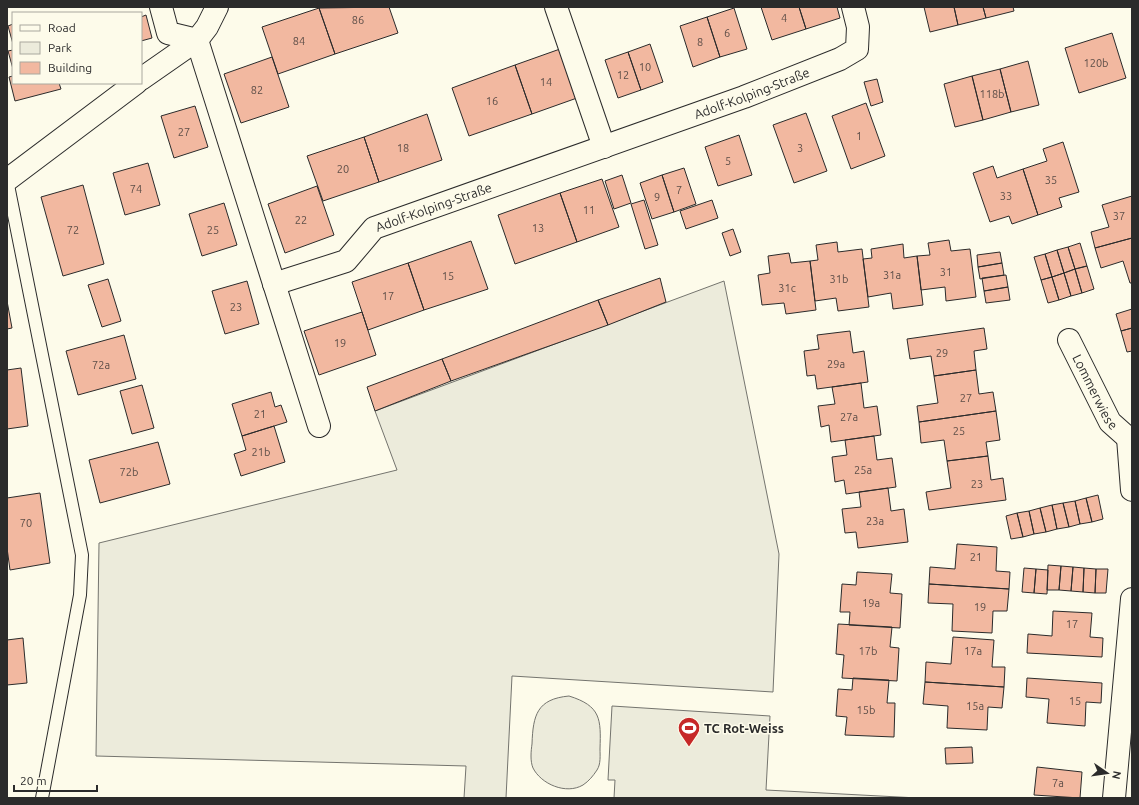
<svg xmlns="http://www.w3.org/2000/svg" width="1139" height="805" viewBox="0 0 1139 805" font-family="Ubuntu,sans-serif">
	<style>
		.green { fill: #ecebdb; stroke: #74746e }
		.building { fill: #f2b8a0; stroke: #2b2b2b }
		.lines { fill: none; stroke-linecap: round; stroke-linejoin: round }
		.service-casing { stroke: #2b2b2b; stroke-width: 14 }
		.minor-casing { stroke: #2b2b2b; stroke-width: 24 }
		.service { stroke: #fdfbea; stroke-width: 12 }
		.minor { stroke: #fdfbea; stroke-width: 22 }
		.labels { text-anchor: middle; stroke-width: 3; stroke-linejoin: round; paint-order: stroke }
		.number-label { font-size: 11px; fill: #5d4e48 }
		.street-label { font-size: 13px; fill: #2b2b2b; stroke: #fdfbea }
		.poi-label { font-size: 13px; font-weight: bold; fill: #2b2b2b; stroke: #fdfbea; text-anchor: start }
	</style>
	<rect width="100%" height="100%" fill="#fdfbea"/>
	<path class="green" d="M724 281 779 554 773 692 512 676 506 798H464L466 766 96 756 99 543 397 470 375 411Z
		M569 696C601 706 601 719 600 749 600 755 601 764 597 770 593 776 589 781 583 785 566 795 541 784 533 768 530 761 531 751 532 744 533 715 537 699 569 696Z
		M612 706 770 716 766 790 918 798H614L615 780H608Z"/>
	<path class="building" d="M389 7 398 33 335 54 319 8Z
		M761 7H799L806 29 772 40Z
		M799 7H837L840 18 806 29Z
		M924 7H954L958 25 930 32Z
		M954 7H983L986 18 958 25Z
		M983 7H1013L1014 11 986 18Z
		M319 8 335 54 278 74 262 27Z
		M734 8 747 49 720 57 707 17Z
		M146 15 152 38 141 41V17Z
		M707 17 720 57 693 67 680 26Z
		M13 24V44L8 26Z
		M1112 33 1126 78 1079 93 1065 48Z
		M650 44 663 82 641 90 628 52Z
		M560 49 577 98 532 114 515 65Z
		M13 50V69L8 51Z
		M628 52 641 90 618 98 605 60Z
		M272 57 289 107 241 123 224 74Z
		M1028 61 1039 105 1011 112 1000 69Z
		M515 65 532 114 469 136 452 88Z
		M1000 69 1011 112 983 120 972 76Z
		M13 76V83H59L61 89 15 101 9 77Z
		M972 76 983 120 955 127 944 84Z
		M877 79 883 102 871 106 864 82Z
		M866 103 885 156 851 169 832 116Z
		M195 106 208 147 174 158 161 116Z
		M806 113 827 171 794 183 773 125Z
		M427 114 442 160 379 182 364 137Z
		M739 135 752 175 718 186 705 147Z
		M364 137 379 182 323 201 307 156Z
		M1063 142 1079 192 1059 198 1062 207 1038 215 1023 169 1047 161 1043 149Z
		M148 163 160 205 125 215 113 173Z
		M993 166 997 178 1023 169 1038 215 1012 224 1009 216 990 222 973 173Z
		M684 168 696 204 674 212 662 175Z
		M622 175 631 203 614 209 605 181Z
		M662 175 674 212 652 219 640 183Z
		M602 179 619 227 577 242 560 193Z
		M83 185 104 264 63 276 41 197Z
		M317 186 334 235 285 253 268 204Z
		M560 193 577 242 515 264 498 215Z
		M1132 196V238L1095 248 1091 232 1109 227 1102 205Z
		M644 200 658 245 645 249 631 204Z
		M712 200 718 218 686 229 680 211Z
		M224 203 237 245 202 256 189 214Z
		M733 229 741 252 730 256 722 233Z
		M1132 238V283H1130L1123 261 1101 268 1095 248Z
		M949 240 951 251 970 249 976 297 946 301 945 287 921 290 917 256 930 255 928 243Z
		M471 241 488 289 424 310 408 263Z
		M837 242 838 252 862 249 869 307 838 311 836 298 815 301 810 261 818 260 816 245Z
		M1080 243 1087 266 1075 269 1068 247Z
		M903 244 904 258 917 256 923 305 893 309 891 293 868 297 863 259 872 258 871 249Z
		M1068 247 1075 269 1064 273 1057 250Z
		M1057 250 1064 273 1052 277 1045 254Z
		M1000 252 1002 263 978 267 977 255Z
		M789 253 791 263 810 261 816 310 786 314 784 303 762 305 758 275 770 273 768 256Z
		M1045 254 1052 277 1041 280 1034 257Z
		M408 263 424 310 368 330 352 282Z
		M1002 263 1004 275 980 279 978 267Z
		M1087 266 1094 289 1082 293 1075 269Z
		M1075 269 1082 293 1071 296 1064 273Z
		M1064 273 1071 296 1059 300 1052 277Z
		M1006 275 1008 287 984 291 982 278Z
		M1052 277 1059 300 1048 303 1041 280Z
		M660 278 666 302 608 325 598 300Z
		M108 279 121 321 102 327 88 285Z
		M247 281 259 324 225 334 212 291Z
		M1008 287 1010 300 986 303 984 291Z
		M598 300 608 325 451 381 442 359Z
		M7 301 12 328 7 329Z
		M1132 309V328L1121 331 1116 314Z
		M362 312 376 355 319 375 304 331Z
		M984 328 987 349 974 351 976 370 934 376 931 356 910 359 907 339Z
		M1132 328V351L1127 352 1121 331Z
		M850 331 853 353 864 351 868 382 817 389 815 375 807 376 804 351 819 349 817 335Z
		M124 335 136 379 78 395 66 351Z
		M442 359 451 381 375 411 367 387Z
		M21 368 28 426 7 429V370Z
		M976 370 979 394 993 392 996 411 919 422 917 406 938 403 934 376Z
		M861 383 864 408 877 406 881 435 831 442 829 425 821 427 818 406 835 404 832 387Z
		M142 385 154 428 132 434 120 391Z
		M271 392 275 407 281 405 287 422 242 436 232 404Z
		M996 411 1000 440 986 442 988 456 947 461 944 440 921 443 919 422Z
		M274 426 285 462 241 476 234 454 246 450 242 436Z
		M874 436 877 460 892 458 896 487 846 494 844 480 835 482 832 457 847 455 845 440Z
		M158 442 170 484 100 503 89 460Z
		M988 456 991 480 1003 478 1006 500 929 510 926 492 951 488 947 461Z
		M888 488 891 511 904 509 908 542 858 548 856 532 845 533 842 509 861 507 859 492Z
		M40 493 50 563 10 570 7 548V498Z
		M1098 495 1103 519 1092 522 1086 498Z
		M1086 498 1092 522 1080 524 1075 501Z
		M1075 501 1080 524 1069 527 1063 503Z
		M1063 503 1069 527 1057 529 1052 505Z
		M1052 505 1057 529 1046 532 1040 508Z
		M1040 508 1046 532 1034 534 1029 511Z
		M1029 511 1034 534 1023 537 1017 513Z
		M1017 513 1023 537 1011 539 1006 516Z
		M957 544 997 547 996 571 1010 572 1009 589 929 584 930 567 955 569Z
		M1048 565 1061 566 1059 590H1047Z
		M1061 566 1073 567 1071 591 1059 590Z
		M1073 567 1084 568 1083 592 1071 591Z
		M1024 568 1036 569 1034 593 1022 592Z
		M1084 568 1096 569 1095 593 1083 592Z
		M1036 569 1048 570 1047 594 1034 593Z
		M1096 569H1108L1106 593H1095Z
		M857 572 892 574 890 593 902 594 900 628 849 625 850 612H840L842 584 856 585Z
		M929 584 1009 589 1007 611H993L992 633 952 631 953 604 928 603Z
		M1053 611 1092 613 1090 637 1103 638 1102 657 1027 653 1028 634 1052 636Z
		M838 624 892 627 890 647 899 648 897 681 842 678 844 655 836 654Z
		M953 637 994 640 992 667H1005L1004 687 925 682 926 662 951 664Z
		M23 638 27 683 7 685V640Z
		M853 678 889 680 887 703H895L894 737 845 735 847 717 836 716 838 689 852 690Z
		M1027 678 1102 683 1101 703 1086 702 1085 726 1047 723 1049 699 1026 697Z
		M925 682 1004 687 1002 708 988 707 987 730 947 728 948 706 923 704Z
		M972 747 973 763 946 764 945 748Z
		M1037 767 1082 772 1080 798 1034 795Z"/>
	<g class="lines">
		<g class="service-casing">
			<path id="service" d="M7 180 82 555 80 595 42 798"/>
		</g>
		<g class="minor-casing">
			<g id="minor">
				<path d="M161 7 168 33 197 40 319 426"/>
				<path d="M556 7 604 147"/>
				<path d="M141 79 197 40 207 27 217 7"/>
				<path d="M7 180 136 83"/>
				<path id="s1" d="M274 284 346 261 374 228 744 97 840 59 857 49 858 27 853 7"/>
				<path id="s2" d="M1069 340 1110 422 1128 438H1132"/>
				<path d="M1128 438 1132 490"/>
				<path d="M1114 798 1132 599"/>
			</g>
		</g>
		<use href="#service" class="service"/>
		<use href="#minor" class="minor"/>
	</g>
	<defs>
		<g id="stadium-pin" transform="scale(1.15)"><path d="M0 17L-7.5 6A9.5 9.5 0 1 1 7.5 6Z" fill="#c62828" stroke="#fdfbea"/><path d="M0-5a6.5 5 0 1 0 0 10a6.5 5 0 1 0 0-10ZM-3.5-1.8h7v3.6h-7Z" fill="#fff"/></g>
	</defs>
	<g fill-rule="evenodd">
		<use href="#stadium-pin" x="689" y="728"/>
	</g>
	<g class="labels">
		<g class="number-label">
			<text x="784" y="22">4</text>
			<text x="358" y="24">86</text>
			<text x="727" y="37">6</text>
			<text x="299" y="45">84</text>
			<text x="700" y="46">8</text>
			<text x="1096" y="67">120b</text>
			<text x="645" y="71">10</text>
			<text x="623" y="79">12</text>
			<text x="546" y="86">14</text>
			<text x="257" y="94">82</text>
			<text x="992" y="98">118b</text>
			<text x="492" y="105">16</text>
			<text x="184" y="136">27</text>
			<text x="859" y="140">1</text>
			<text x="403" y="152">18</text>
			<text x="800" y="152">3</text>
			<text x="728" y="165">5</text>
			<text x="343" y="173">20</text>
			<text x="1051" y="184">35</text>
			<text x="136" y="193">74</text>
			<text x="679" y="194">7</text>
			<text x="1006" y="200">33</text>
			<text x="657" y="201">9</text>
			<text x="589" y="214">11</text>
			<text x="1119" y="220">37</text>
			<text x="301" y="224">22</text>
			<text x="538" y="232">13</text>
			<text x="73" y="234">72</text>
			<text x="213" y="234">25</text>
			<text x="946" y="276">31</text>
			<text x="892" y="279">31a</text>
			<text x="448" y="280">15</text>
			<text x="839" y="283">31b</text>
			<text x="787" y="292">31c</text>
			<text x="388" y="300">17</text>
			<text x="236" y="311">23</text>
			<text x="340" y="347">19</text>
			<text x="942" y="357">29</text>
			<text x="836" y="368">29a</text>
			<text x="101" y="369">72a</text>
			<text x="966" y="402">27</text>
			<text x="260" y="418">21</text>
			<text x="849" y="421">27a</text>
			<text x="959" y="435">25</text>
			<text x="261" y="456">21b</text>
			<text x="863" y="474">25a</text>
			<text x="129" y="476">72b</text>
			<text x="977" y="488">23</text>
			<text x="875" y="525">23a</text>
			<text x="26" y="527">70</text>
			<text x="976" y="561">21</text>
			<text x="871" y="607">19a</text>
			<text x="980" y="611">19</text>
			<text x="1072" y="628">17</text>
			<text x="868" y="655">17b</text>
			<text x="973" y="655">17a</text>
			<text x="1075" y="705">15</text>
			<text x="975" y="710">15a</text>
			<text x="866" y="714">15b</text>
			<text x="1058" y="787">7a</text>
		</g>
		<g class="street-label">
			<text dy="5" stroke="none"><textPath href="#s1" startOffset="520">Adolf-Kolping-Straße</textPath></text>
			<text dy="5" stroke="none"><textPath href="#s1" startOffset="182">Adolf-Kolping-Straße</textPath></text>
			<text dy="5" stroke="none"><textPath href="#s2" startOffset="58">Lommerwiese</textPath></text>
		</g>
		<g class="poi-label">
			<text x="704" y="733">TC Rot-Weiss</text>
		</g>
	</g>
	<rect width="1139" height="805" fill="none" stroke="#2b2b2b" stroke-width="16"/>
	<rect x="12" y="12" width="130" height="72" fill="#fdfbea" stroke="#a9a89e"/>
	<rect x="20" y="25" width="20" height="6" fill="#fdfbea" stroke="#a9a89e"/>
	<text x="48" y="32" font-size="12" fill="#2b2b2b">Road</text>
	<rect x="20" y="42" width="20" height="12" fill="#ecebdb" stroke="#a9a89e"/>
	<text x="48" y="52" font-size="12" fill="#2b2b2b">Park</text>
	<rect x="20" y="62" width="20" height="12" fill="#f2b8a0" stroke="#a9a89e"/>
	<text x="48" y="72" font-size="12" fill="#2b2b2b">Building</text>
	<g transform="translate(1107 773) rotate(103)" stroke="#fdfbea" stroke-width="3" paint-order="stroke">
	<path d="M0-3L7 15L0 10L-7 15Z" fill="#2b2b2b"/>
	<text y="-6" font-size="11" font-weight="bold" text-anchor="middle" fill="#2b2b2b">N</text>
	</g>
	<path d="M14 785v6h83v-6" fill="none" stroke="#2b2b2b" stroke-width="2"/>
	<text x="20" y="785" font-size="12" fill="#2b2b2b" stroke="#fdfbea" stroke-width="3" paint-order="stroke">20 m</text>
</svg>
